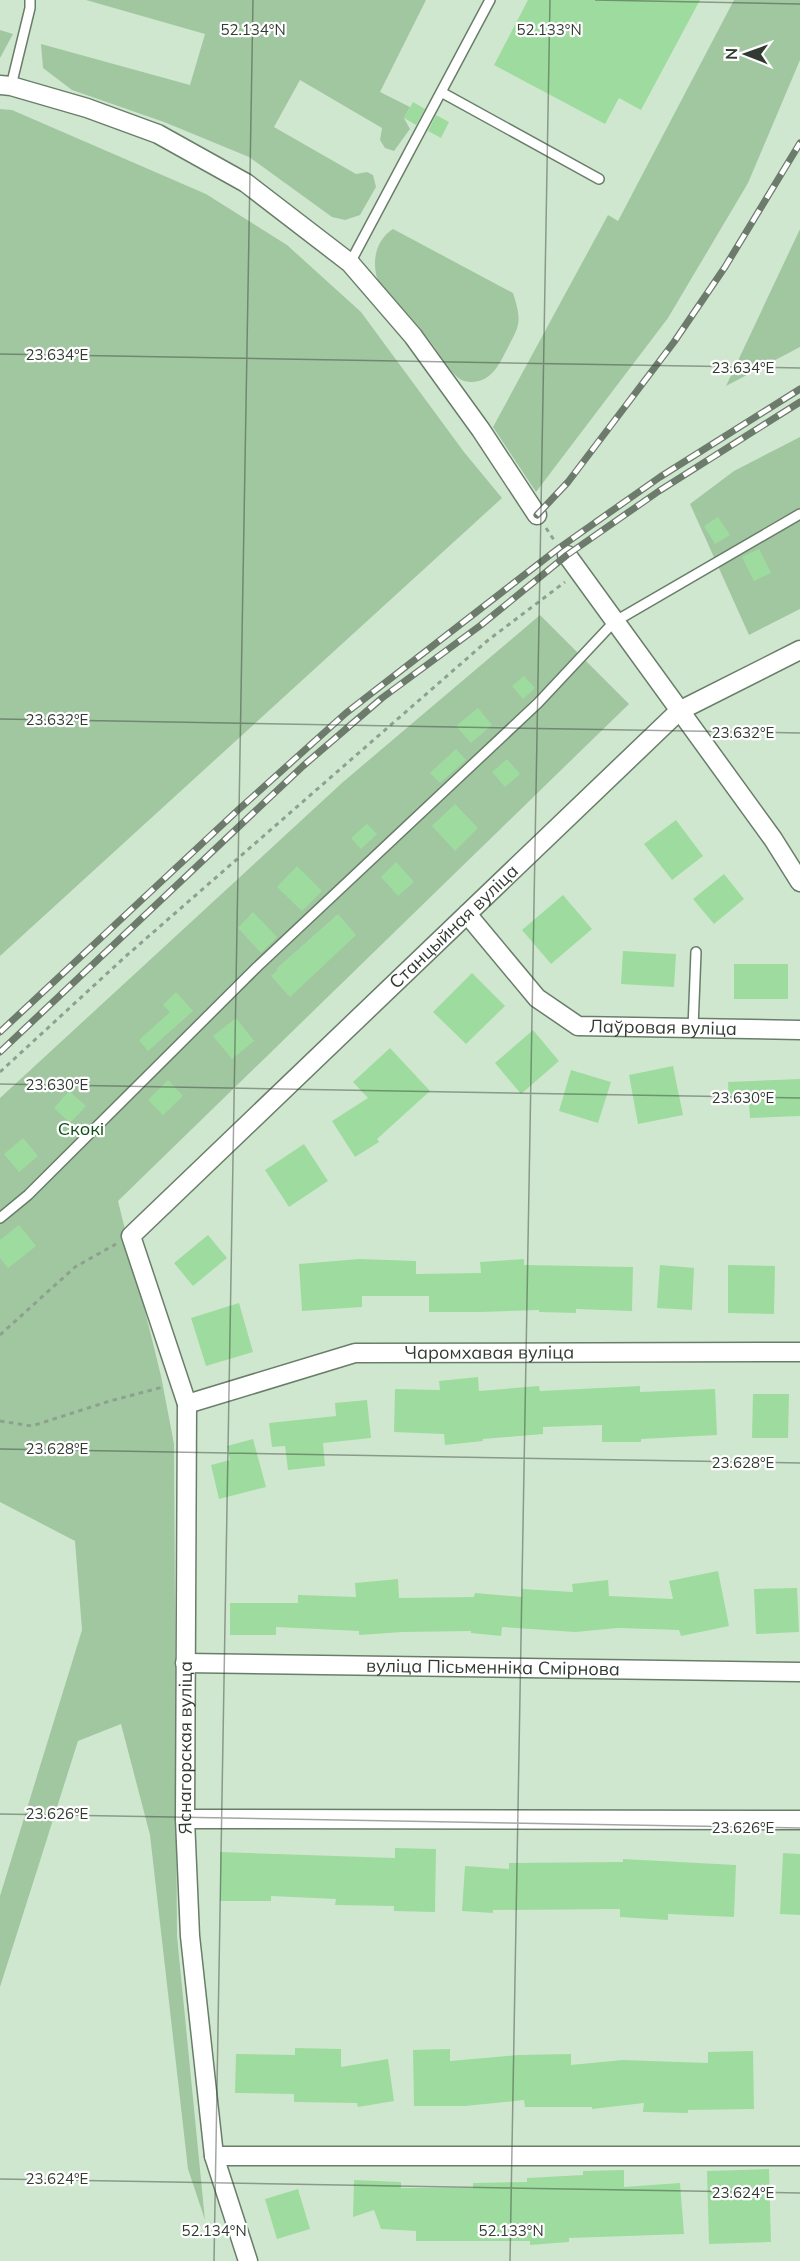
<svg xmlns="http://www.w3.org/2000/svg" width="800" height="2261" viewBox="0 0 800 2261" font-family="Mulish,sans-serif">
	<style>
		.green { fill: #a1c7a1 }
		.building { fill: #9ddc9e }
		.lines { fill: none; stroke-linecap: round; stroke-linejoin: round }
		.service-casing { stroke: #697e69; stroke-width: 12 }
		.minor-casing { stroke: #697e69; stroke-width: 21 }
		.path { stroke: #8ea08e; stroke-width: 3; stroke-dasharray: 4.5 4.5; stroke-linecap: butt }
		.service { stroke: #fff; stroke-width: 9 }
		.minor { stroke: #fff; stroke-width: 18 }
		.rail-casing { stroke: #6d7b6d; stroke-width: 7 }
		.rail { stroke: #fff; stroke-width: 4.5; stroke-dasharray: 14; stroke-linecap: butt }
		.ticks { fill: none; stroke: #323b32; stroke-width: 1.5; stroke-opacity: 0.45 }
		.labels { text-anchor: middle; stroke-width: 4.5; stroke-linejoin: round; paint-order: stroke }
		.street-label { font-size: 18px; fill: #323b32; stroke: #fff }
		.park-label { font-size: 18px; fill: #0c4f16; stroke: #fff }
		.ticks-label { font-size: 15px; text-anchor: middle; fill: #323b32; stroke: #fff; stroke-width: 4.5; stroke-linejoin: round; paint-order: stroke }
	</style>
	<rect width="100%" height="100%" fill="#d0e7cf"/>
	<path class="green" d="M86 0H426L380 92 410 107 404 118 410 129 394 151 385 148 380 140 382 128 300 80 274 127 356 174 367 172 373 175 376 187 360 215 345 220 332 217 249 157 164 122 72 90 43 68 41 44 190 85 205 34Z
		M734 0H800V60L748 183 668 318 536 492 493 427 608 215 618 221Z
		M0 30 13 34 0 58Z
		M0 109 12 110 206 194 287 245 361 312 464 452 502 498 0 956Z
		M393 229 513 293C523 324 519 326 505 353 497 370 486 386 464 381 455 378 448 366 442 358 424 330 400 306 378 281 371 261 376 240 393 229Z
		M800 229V347L726 386Z
		M800 437V609L749 635 690 504 734 471Z
		M540 615 629 704 118 1201 161 1376 174 1444 177 1936 205 2220 188 2169 150 1835 121 1724 78 1741 0 1987V1896L82 1630 75 1541 0 1502V1098L343 782Z"/>
	<path class="building" d="M528 0H700L641 110 619 98 605 124 494 65Z
		M413 102 425 109 416 125 404 118Z
		M436 115 449 122 441 138 428 131Z
		M718 517 730 535 715 544 704 526Z
		M759 549 771 573 754 581 742 557Z
		M524 676 535 688 523 699 512 686Z
		M478 708 492 725 471 743 456 726Z
		M456 749 466 760 440 783 430 773Z
		M507 759 520 774 505 787 492 772Z
		M455 804 478 828 455 851 432 826Z
		M676 820 703 856 672 880 644 844Z
		M367 824 377 834 361 849 351 838Z
		M396 862 414 882 398 896 381 877Z
		M297 866 322 891 302 911 277 887Z
		M724 874 744 899 714 924 693 899Z
		M563 895 592 929 551 964 522 930Z
		M253 912 277 937 261 953 238 928Z
		M338 914 356 935 290 997 271 976 278 970 276 969Z
		M623 951 676 954 674 987 621 984Z
		M734 964H788V999H734Z
		M472 973 505 1006 466 1044 433 1012Z
		M176 992 193 1011 148 1051 139 1040 170 1012 163 1005Z
		M236 1018 254 1041 232 1059 213 1036Z
		M533 1030 559 1061 521 1094 495 1063Z
		M390 1048 430 1091 377 1139 379 1142 355 1157 332 1121 368 1098 353 1082Z
		M673 1066 683 1115 638 1124 629 1075Z
		M571 1070 611 1082 598 1123 559 1111Z
		M800 1079V1116L750 1118 749 1103 729 1104 728 1082Z
		M168 1080 183 1096 163 1115 148 1100Z
		M69 1091 86 1106 70 1123 54 1108Z
		M23 1138 38 1156 19 1172 4 1154Z
		M304 1144 328 1181 289 1207 265 1170Z
		M19 1225 36 1246 8 1268 0 1258V1240Z
		M208 1235 227 1258 193 1286 174 1263Z
		M359 1259 416 1261V1274L481 1273 480 1262 524 1259V1265L633 1267 632 1311 576 1309V1313L539 1312V1310L482 1312H429V1296H362V1307L302 1311 299 1264Z
		M660 1265 694 1268 692 1310 657 1308Z
		M728 1265 775 1266 774 1314 728 1313Z
		M239 1303 253 1352 206 1366 191 1318Z
		M478 1377 479 1391 539 1386 540 1391 640 1386V1392L715 1389 717 1435 641 1439V1442H602V1425L543 1427V1434L483 1439V1441L445 1445 444 1434 394 1432 395 1389 440 1390 439 1381Z
		M753 1394H789L788 1438H752Z
		M367 1400 371 1438 323 1443 325 1466 288 1470 285 1446 272 1447 269 1423 336 1416 335 1403Z
		M253 1439 266 1487 219 1499 211 1465 230 1460 227 1446Z
		M718 1571 729 1626 681 1636 679 1630 618 1628 575 1632 502 1627 501 1636 471 1633V1631L403 1632 359 1635V1631L276 1627V1635H230V1603H298V1595L356 1597 355 1583 398 1579 399 1598 474 1597 475 1593 522 1597V1589L573 1592 572 1584 608 1580 609 1596 673 1599 669 1581Z
		M797 1588 799 1632 756 1634 754 1589Z
		M395 1848 436 1849 435 1912 394 1911V1906L335 1905 336 1899 271 1896V1901H220V1852L395 1858Z
		M783 1853 800 1854V1915L780 1914Z
		M623 1859 736 1865 734 1917 668 1914V1920L620 1917V1909L493 1910V1913L462 1911 465 1866 509 1869V1863L623 1862Z
		M295 2048 341 2049V2067L388 2059 394 2101 358 2107 357 2103 294 2102V2094L235 2093 236 2054 295 2055Z
		M450 2049V2061L518 2055 571 2054V2065L622 2060 708 2063V2052L753 2051 754 2109 688 2110V2113L643 2112 644 2103 592 2109V2107H525L524 2100 465 2106H414L413 2050Z
		M769 2169 771 2242 709 2244 707 2171Z
		M624 2170V2187L680 2183 684 2234 569 2238V2242L530 2245V2241H416V2231L381 2229 374 2210 353 2217 354 2180 401 2182V2188H473V2183L527 2182V2178L583 2175V2171Z
		M298 2189 310 2229 277 2239 265 2199Z"/>
	<g class="lines">
		<g class="service-casing">
			<path id="service" d="M11 86 30 8V0
				M441 92 599 179
				M350 263 490 0
				M693 1028 696 952
				M0 1218 28 1195 257 967 538 703 614 622 800 514"/>
		</g>
		<g class="minor-casing">
			<g id="minor">
				<path d="M0 85 11 86 87 108 158 134 246 183 350 263 413 336 481 430 537 515"/>
				<path d="M567 555 773 839 800 882"/>
				<path id="s1" d="M467 914 537 998 578 1026 800 1030"/>
				<path id="s2" d="M187 1404 355 1353 800 1352"/>
				<path id="s3" d="M185 1663 800 1672"/>
				<path d="M185 1819 800 1820"/>
				<path d="M214 2156H800"/>
				<path id="s4" d="M248 2261 214 2156 190 1936 185 1819 187 1404 131 1236 679 711 800 650"/>
			</g>
		</g>
		<path class="path" d="M546 528 556 543
			M0 1072 126 956 487 641 565 582
			M0 1335 75 1267 116 1244
			M0 1421 32 1426 110 1401 163 1387"/>
		<use href="#service" class="service"/>
		<use href="#minor" class="minor"/>
		<g class="rail-casing">
			<path id="rail" d="M537 515 568 482 674 342 725 267 800 143
				M0 1032 238 810 346 713 559 548 660 477 800 389
				M0 1052 303 766 382 698 481 625 567 555 659 491 800 402"/>
		</g>
		<use href="#rail" class="rail"/>
	</g>
	<path class="ticks" d="M595 0 800 4M0 354 800 368M0 719 800 733M0 1084 800 1098M0 1449 800 1463M0 1814 800 1828M0 2179 800 2193M214 2261 253 0M510 2261 550 0"/>
	<g class="labels">
		<g class="street-label">
			<text dy="6" stroke="none"><textPath href="#s4" startOffset="1488">Станцыйная вуліца</textPath></text>
			<text dy="6" stroke="none"><textPath href="#s1" startOffset="244">Лаўровая вуліца</textPath></text>
			<text dy="6" stroke="none"><textPath href="#s2" startOffset="310">Чаромхавая вуліца</textPath></text>
			<text dy="6" stroke="none"><textPath href="#s3" startOffset="308">вуліца Пісьменніка Смірнова</textPath></text>
			<text dy="6" stroke="none"><textPath href="#s4" startOffset="520">Яснагорская вуліца</textPath></text>
		</g>
		<g class="park-label">
			<text x="81" y="1135">Скокі</text>
		</g>
	</g>
	<g class="ticks-label">
		<text x="253" y="35">52.134°N</text>
		<text x="549" y="35">52.133°N</text>
		<text x="57" y="360">23.634°E</text>
		<text x="743" y="373">23.634°E</text>
		<text x="57" y="725">23.632°E</text>
		<text x="743" y="738">23.632°E</text>
		<text x="57" y="1090">23.630°E</text>
		<text x="743" y="1103">23.630°E</text>
		<text x="57" y="1454">23.628°E</text>
		<text x="743" y="1468">23.628°E</text>
		<text x="57" y="1819">23.626°E</text>
		<text x="743" y="1833">23.626°E</text>
		<text x="57" y="2184">23.624°E</text>
		<text x="743" y="2198">23.624°E</text>
		<text x="214" y="2236">52.134°N</text>
		<text x="511" y="2236">52.133°N</text>
	</g>
	<g transform="translate(746 54) rotate(271)" stroke="#ffffff" stroke-width="4.5" paint-order="stroke">
	<path d="M0-4.5L10 22L0 15L-10 22Z" fill="#323b32"/>
	<text y="-9" font-size="16" font-weight="bold" text-anchor="middle" fill="#323b32">N</text>
	</g>
</svg>
